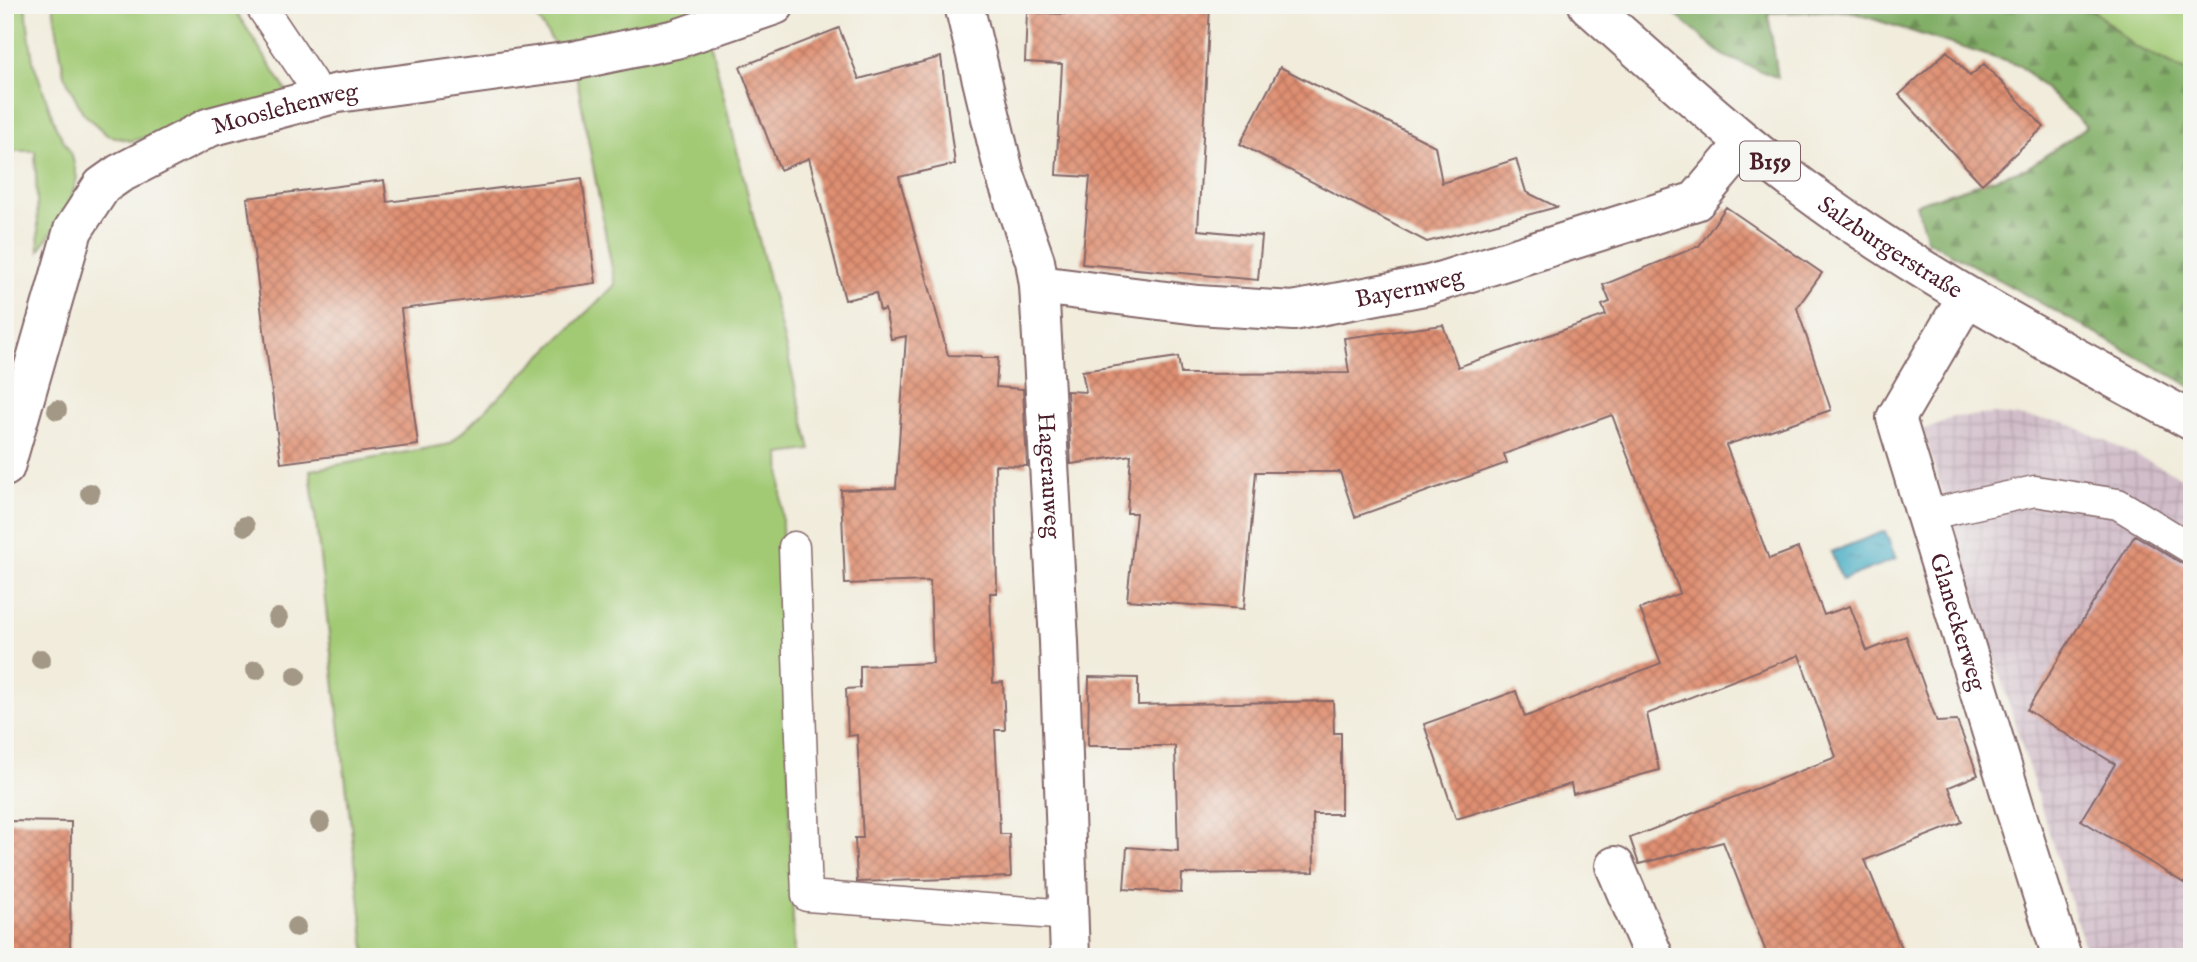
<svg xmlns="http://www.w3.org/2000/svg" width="2197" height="962" viewBox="0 0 2197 962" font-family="'IM FELL English',serif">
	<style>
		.industrial { fill: url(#industrial-grid) }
		.grass { fill: #a2ca75; stroke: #767450; stroke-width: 2 }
		.forest { fill: url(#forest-firs); stroke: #666648; stroke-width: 2 }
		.water { fill: url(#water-ripples); stroke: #466476; stroke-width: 2 }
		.building { fill: url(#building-cross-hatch) }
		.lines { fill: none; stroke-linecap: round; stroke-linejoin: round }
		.service-casing { stroke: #846769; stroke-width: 33 }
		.minor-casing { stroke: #846769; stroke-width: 42 }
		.primary-casing { stroke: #846769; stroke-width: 42 }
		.service { stroke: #fff; stroke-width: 30 }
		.minor { stroke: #fff; stroke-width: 38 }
		.primary { stroke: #fff; stroke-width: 38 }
		.tree { fill: #a39786 }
		.labels { text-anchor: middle; stroke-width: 5; stroke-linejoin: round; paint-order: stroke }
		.shield { fill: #f6f6f2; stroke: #7e6067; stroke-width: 2 }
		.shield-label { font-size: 23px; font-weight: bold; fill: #4a1f2b }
		.street-label { font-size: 24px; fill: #4a1f2b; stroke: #f6f6f2 }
	</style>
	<defs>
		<pattern id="industrial-grid" width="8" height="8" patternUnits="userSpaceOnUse" patternTransform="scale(1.75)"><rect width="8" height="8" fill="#d1bdc9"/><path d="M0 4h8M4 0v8" fill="none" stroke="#b5a2ad"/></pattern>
		<pattern id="forest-firs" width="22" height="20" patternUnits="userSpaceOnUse" patternTransform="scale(1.75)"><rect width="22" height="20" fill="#81ae66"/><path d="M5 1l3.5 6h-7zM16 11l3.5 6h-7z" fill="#6c8d54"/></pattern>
		<pattern id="water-ripples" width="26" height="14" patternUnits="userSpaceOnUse" patternTransform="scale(1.75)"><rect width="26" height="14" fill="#42aac2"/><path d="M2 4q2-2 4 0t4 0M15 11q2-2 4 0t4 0" fill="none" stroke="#398a9e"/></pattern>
		<pattern id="building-cross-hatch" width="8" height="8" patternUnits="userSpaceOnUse" patternTransform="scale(1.75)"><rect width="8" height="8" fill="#df9072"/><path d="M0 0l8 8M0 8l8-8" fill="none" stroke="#b7755e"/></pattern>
	</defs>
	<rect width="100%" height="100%" fill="#f6f6f2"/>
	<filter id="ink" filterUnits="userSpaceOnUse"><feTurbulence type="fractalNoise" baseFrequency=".0143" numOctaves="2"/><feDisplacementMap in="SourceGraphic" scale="14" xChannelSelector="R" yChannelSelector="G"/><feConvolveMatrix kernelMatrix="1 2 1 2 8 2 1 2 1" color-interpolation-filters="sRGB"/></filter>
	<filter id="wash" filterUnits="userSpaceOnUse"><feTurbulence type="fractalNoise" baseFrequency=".00686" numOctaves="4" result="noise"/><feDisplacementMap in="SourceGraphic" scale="28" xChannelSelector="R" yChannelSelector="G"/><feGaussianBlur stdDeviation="1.57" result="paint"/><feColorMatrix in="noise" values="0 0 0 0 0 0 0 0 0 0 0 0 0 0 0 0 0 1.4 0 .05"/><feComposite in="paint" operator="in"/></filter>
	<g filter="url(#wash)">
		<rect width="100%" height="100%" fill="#f1ecdb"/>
		<path class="industrial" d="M1995 414 2065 422 2192 482V957H2088L1923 430 1954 417Z"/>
		<path class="grass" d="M5 5H25L33 61 56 127 72 155 77 178 70 204 39 251 35 151H5Z
			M53 5H232L287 92 161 134 131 141 107 135 83 113 64 75Z
			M529 5H732L558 50Z
			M2087 5H2192V74L2134 46Z
			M710 41 811 450 780 454 794 957H366L310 470 450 444 615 285 576 74Z"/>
		<path class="forest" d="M1664 5H2087L2134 46 2192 74V387L1927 240 1916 204 2027 168 2087 127 2020 66 1848 11 1768 13 1778 78 1724 56Z"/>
		<path class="water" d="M1885 531 1896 559 1842 580 1831 552Z"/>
		<g id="blocks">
			<path class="building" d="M1065 5H1210L1198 230 1262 236 1258 280 1082 264 1090 177 1056 175 1062 64 1025 62 1027 12 1065 14Z
				M839 28 859 79 941 57 955 164 899 177 948 355 981 356V358H998L996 387 1023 389 1027 466 995 465 997 593H990L993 683 1003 682 1005 730H995L1000 834H1009L1011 877 857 882 855 838H863L857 735 848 736 846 689 860 688V666L933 663 930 581 845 584 841 490 896 488 906 336 891 339 885 309 880 311 876 293 845 300 809 158 780 170 740 67Z
				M1947 51 1970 76 1984 64 2044 127 1982 184 1899 95Z
				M1280 67 1435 146 1442 183 1516 159 1526 192 1557 207 1427 242 1240 144Z
				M582 178 596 283 401 309 418 445 281 463 247 198 384 180 387 202Z
				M1726 207 1822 273 1797 308 1831 410 1726 445 1769 559 1798 548 1824 615 1850 606 1867 651 1906 636 1937 722 1957 721 1978 775 1949 787 1962 822 1865 860 1905 957H1768L1723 842 1639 864 1630 838 1836 757 1799 655 1647 714 1659 770 1573 794 1571 784 1456 819 1424 724 1516 691 1525 717 1661 663 1640 609 1680 593 1612 415 1504 454 1507 463 1355 517 1340 472H1256L1244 609 1127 600 1136 513H1127L1131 455 1071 464 1067 391 1086 392 1082 371 1178 357 1181 374 1349 373 1344 338 1443 325 1458 367 1606 315 1602 305 1610 302 1603 285 1699 246Z
				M2135 535 2183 564 2192 566V888L2081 820 2115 764 2027 710Z
				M1089 677 1138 678V705L1333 701 1334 733H1341V814H1313L1314 872 1182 874 1181 893 1124 889 1127 847 1178 851 1175 746H1088Z
				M5 821 71 822 70 957H5Z"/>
		</g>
	</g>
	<g filter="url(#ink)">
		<use href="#blocks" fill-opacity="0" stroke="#846769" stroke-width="2"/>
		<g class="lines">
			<g class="service-casing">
				<path id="service" d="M260 5 311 81 318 98
					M1925 515 2035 491 2118 504 2192 549
					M794 547 807 896 1069 915"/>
			</g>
			<g class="minor-casing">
				<g id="minor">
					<path id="s1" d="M964 5 1004 172 1035 261 1039 285 1059 642 1070 957"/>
					<path id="s2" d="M1039 285 1198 305 1293 311 1429 285 1696 201 1745 143"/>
					<path id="s3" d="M1966 298 1896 418 2016 812 2062 957"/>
					<path id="s4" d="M5 467 73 230 102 186 119 174 210 127 338 93 572 61 676 39 775 5"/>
					<path d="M1615 866 1654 957"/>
				</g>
			</g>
			<g class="primary-casing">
				<g id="primary">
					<path id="s5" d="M1588 5C1675 82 1764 165 1862 230 1968 301 2080 360 2192 421"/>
				</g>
			</g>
			<use href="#service" class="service"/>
			<use href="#minor" class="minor"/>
			<use href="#primary" class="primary"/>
		</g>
		<g class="tree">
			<circle cx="57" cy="410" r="10"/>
			<circle cx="90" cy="493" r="10"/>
			<circle cx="245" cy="526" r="10"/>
			<circle cx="278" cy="618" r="10"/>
			<circle cx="41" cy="659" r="10"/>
			<circle cx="256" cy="670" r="10"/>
			<circle cx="296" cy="676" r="10"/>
			<circle cx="320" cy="822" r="10"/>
			<circle cx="296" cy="927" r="10"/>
		</g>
	</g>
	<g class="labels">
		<rect class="shield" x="1740" y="141.5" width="60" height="39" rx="5"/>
		<g class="shield-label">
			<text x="1770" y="169">B159</text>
		</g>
		<g class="street-label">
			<text dy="8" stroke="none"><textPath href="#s4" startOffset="500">Mooslehenweg</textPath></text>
			<text dy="8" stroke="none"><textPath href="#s5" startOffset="388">Salzburgerstraße</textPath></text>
			<text dy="8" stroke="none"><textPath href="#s2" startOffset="374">Bayernweg</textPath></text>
			<text dy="8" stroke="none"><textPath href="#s1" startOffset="481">Hagerauweg</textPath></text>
			<text dy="8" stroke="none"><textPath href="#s3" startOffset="352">Glaneckerweg</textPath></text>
		</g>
	</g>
	<rect width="2197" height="962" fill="none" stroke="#f6f6f2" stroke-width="28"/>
</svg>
